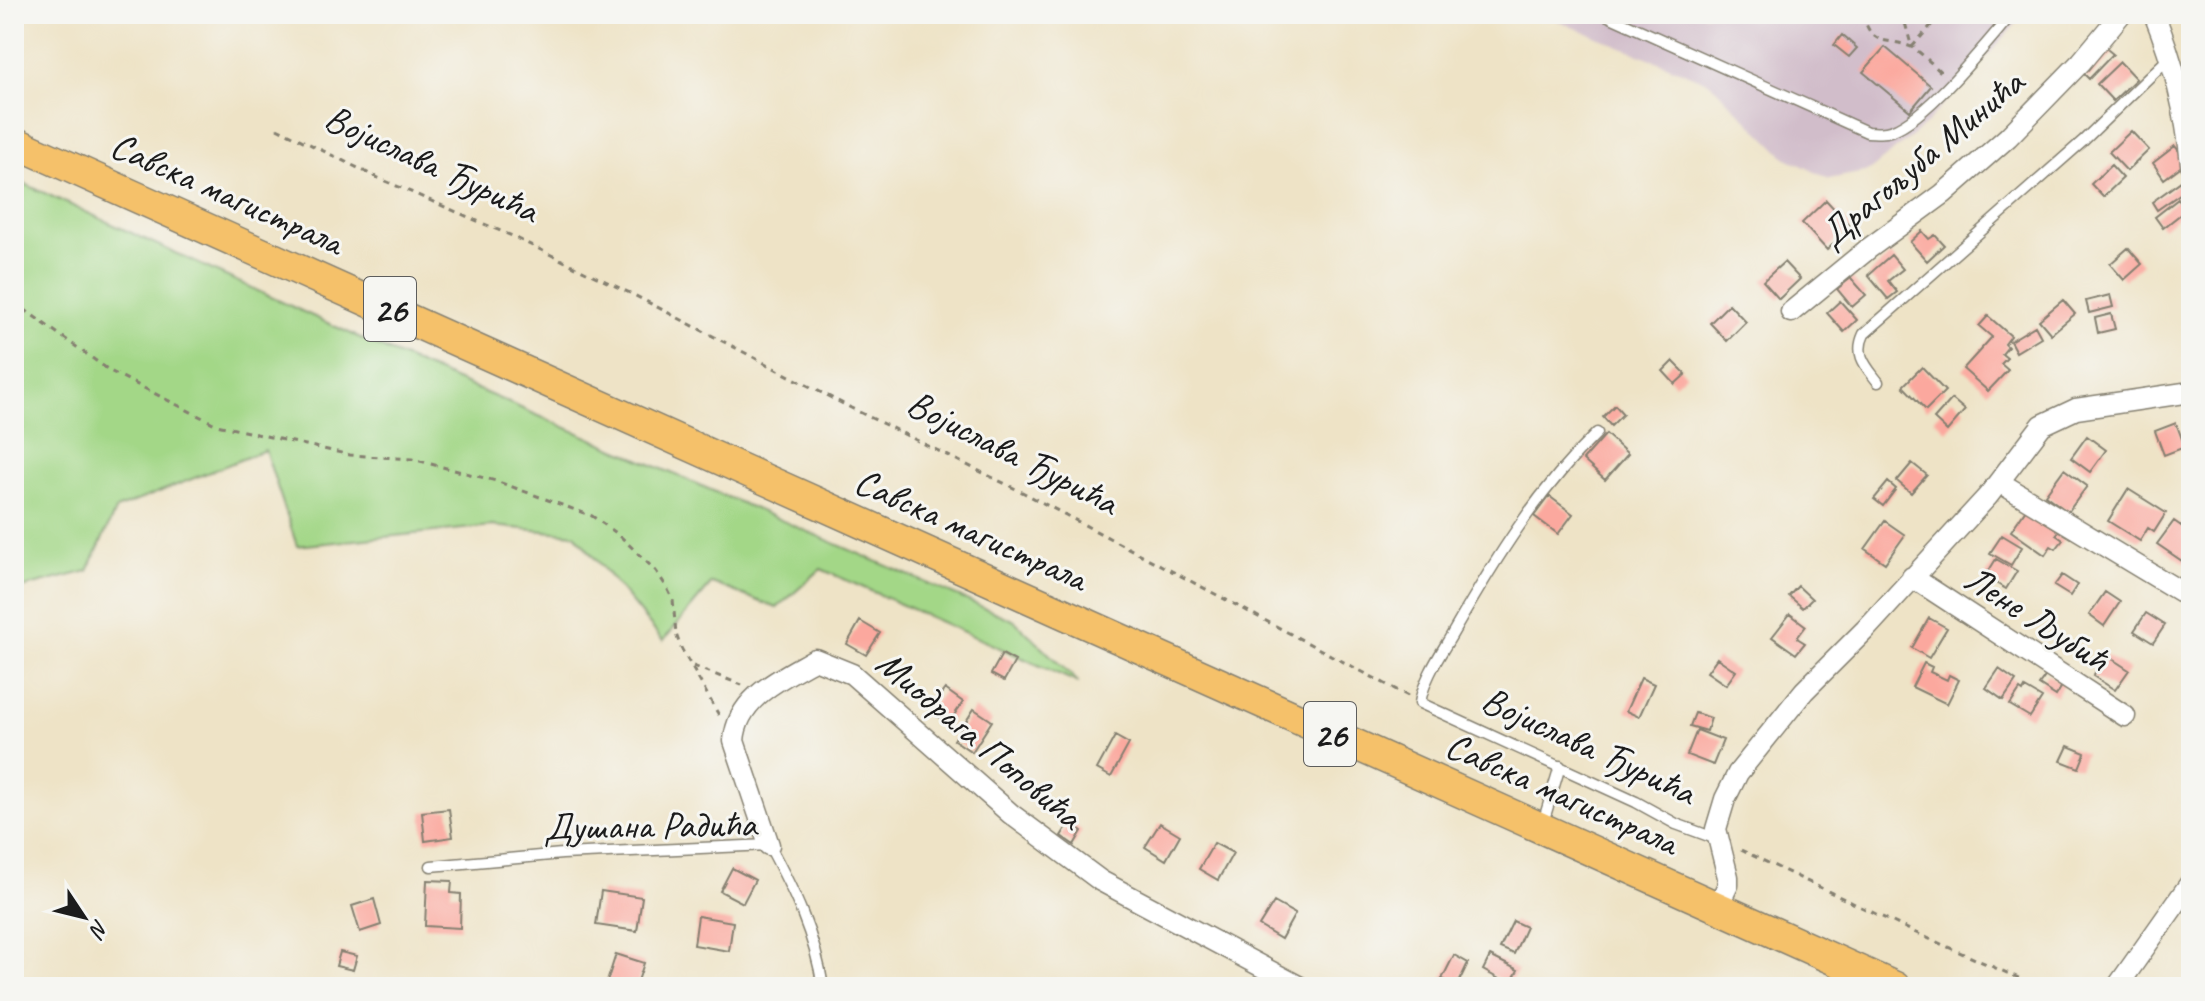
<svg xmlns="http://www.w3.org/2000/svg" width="2205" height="1001" viewBox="0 0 2205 1001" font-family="Caveat,sans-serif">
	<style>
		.industrial { fill: #d1bdca }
		.green { fill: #a3d787; stroke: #607a52; stroke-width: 2 }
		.building { fill: #fba89e }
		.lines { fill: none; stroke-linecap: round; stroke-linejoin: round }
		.lane-casing { stroke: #858071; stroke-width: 13 }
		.street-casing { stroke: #858071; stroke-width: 23 }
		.primary-casing { stroke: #858071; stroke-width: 33 }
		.path { stroke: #858071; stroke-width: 3; stroke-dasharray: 6 6; stroke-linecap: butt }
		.lane { stroke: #fff; stroke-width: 10 }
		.street { stroke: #fff; stroke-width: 20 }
		.primary { stroke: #f5c16b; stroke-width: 30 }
		.labels { text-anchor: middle; stroke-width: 6; stroke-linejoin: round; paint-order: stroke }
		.shield { fill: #f6f6f2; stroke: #5d5d5c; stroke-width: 2 }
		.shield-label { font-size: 36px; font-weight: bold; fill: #1c1c1c }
		.street-label { font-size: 38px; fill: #1c1c1c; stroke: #f6f6f2 }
	</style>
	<rect width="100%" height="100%" fill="#f6f6f2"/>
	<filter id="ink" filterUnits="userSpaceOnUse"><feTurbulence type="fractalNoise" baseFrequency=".0125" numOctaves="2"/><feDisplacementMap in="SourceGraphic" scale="16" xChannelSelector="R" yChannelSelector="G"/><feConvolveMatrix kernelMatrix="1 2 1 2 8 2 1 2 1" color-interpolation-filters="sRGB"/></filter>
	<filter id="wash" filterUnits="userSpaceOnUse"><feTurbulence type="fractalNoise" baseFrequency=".006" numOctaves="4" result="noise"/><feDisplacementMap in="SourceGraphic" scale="32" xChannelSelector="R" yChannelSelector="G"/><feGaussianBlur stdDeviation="1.8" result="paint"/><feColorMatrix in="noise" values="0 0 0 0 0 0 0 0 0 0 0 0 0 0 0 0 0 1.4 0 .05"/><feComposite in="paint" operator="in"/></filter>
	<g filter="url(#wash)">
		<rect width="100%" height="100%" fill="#eee3c6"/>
		<path class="industrial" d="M1541 14H2025L1924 126 1869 171 1829 179 1785 157 1710 83Z"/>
		<path class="green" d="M14 179 393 353 1015 621 1079 683 821 569 777 608 712 583 663 641 575 534 492 526 297 546 265 450 116 509 88 571 14 590Z"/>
		<g id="blocks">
			<path class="building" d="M1842 35 1857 48 1849 57 1834 45Z
				M2102 45 2113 54 2089 79 2079 69Z
				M1885 47 1931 86 1910 111 1863 72Z
				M2120 62 2136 79 2113 101 2097 84Z
				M2131 131 2149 150 2127 171 2109 152Z
				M2175 146 2187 162 2164 179 2153 163Z
				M2111 165 2123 178 2103 197 2091 184Z
				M2181 181 2187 189 2157 210 2152 202Z
				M2178 199 2186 210 2163 228 2155 217Z
				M1826 200 1851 227 1827 250 1802 223Z
				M1922 231 1929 239 1935 235 1944 245 1927 261 1910 242Z
				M2128 248 2142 264 2124 280 2110 264Z
				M1891 255 1903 269 1888 281 1897 292 1888 299 1868 275Z
				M1784 262 1800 279 1779 299 1763 281Z
				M1851 278 1866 295 1852 307 1837 289Z
				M2110 295 2113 307 2089 313 2086 301Z
				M2063 300 2075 314 2051 334 2039 320Z
				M1840 301 1857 320 1844 332 1827 313Z
				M1729 304 1746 322 1727 341 1710 323Z
				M2111 314 2115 329 2098 333 2095 318Z
				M1988 316 2011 336 2005 344 2008 347 2002 354 2007 358 2001 364 2008 370 1988 391 1963 369 1992 337 1979 326Z
				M2035 326 2041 337 2016 352 2010 341Z
				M1673 361 1686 374 1675 384 1663 371Z
				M1922 367 1945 391 1926 410 1903 386Z
				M1952 399 1965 410 1947 431 1934 419Z
				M1615 405 1623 414 1611 426 1603 417Z
				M2176 423 2185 447 2164 455 2155 431Z
				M1606 434 1628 454 1605 480 1583 460Z
				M2087 436 2106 450 2090 472 2071 458Z
				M1912 463 1927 475 1911 493 1897 481Z
				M2064 469 2087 486 2068 512 2045 495Z
				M1888 482 1896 489 1883 506 1874 499Z
				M2128 489 2166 513 2154 532 2148 528 2140 541 2108 521Z
				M1549 496 1573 514 1558 534 1534 516Z
				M2026 509 2059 531 2056 535 2063 540 2056 549 2051 546 2045 555 2011 531Z
				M1885 521 1905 535 1885 563 1865 549Z
				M2174 521 2191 533V554L2185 563 2157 544Z
				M2002 535 2022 547 2011 565 1990 553Z
				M1996 559 2017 571 2006 589 1985 577Z
				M2062 575 2077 585 2070 596 2054 586Z
				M1798 586 1812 599 1803 608 1789 596Z
				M2105 592 2120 602 2104 626 2089 615Z
				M2146 613 2165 625 2153 643 2134 631Z
				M1790 614 1806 626 1797 638 1805 643 1796 654 1772 637Z
				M1929 618 1947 628 1929 658 1912 648Z
				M860 621 880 633 866 655 847 644Z
				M1002 654 1015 661 1004 681 991 674Z
				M2106 655 2129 670 2115 690 2093 676Z
				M1717 658 1736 671 1726 685 1707 672Z
				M1924 663 1932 667 1930 672 1947 680 1949 675 1959 680 1947 704 1912 687Z
				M1999 669 2016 681 2003 700 1986 688Z
				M2047 674 2063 684 2056 696 2039 685Z
				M1641 678 1654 684 1639 717 1626 711Z
				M2025 688 2042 698 2030 717 2010 705 2020 690 2023 692Z
				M945 689 963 702 948 724 929 710Z
				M974 709 992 721 972 752 954 740Z
				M1695 713 1711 718 1707 731 1690 726Z
				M1697 730 1723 740 1713 765 1687 755Z
				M1115 736 1129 744 1111 777 1097 769Z
				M2068 746 2085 753 2079 768 2061 761Z
				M449 809 453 837 425 841 422 812Z
				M1070 822 1082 831 1074 845 1061 836Z
				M1160 823 1180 835 1166 860 1145 847Z
				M1214 843 1233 853 1218 880 1199 869Z
				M732 868 755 880 743 903 720 891Z
				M427 880 452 881 451 893 461 894 460 928 425 926Z
				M601 891 642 897 637 931 596 925Z
				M374 899 381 925 360 932 352 906Z
				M1274 902 1295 914 1281 939 1259 926Z
				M698 916 733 922 729 951 694 945Z
				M1513 921 1526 927 1514 954 1500 948Z
				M340 952 357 956 353 970 336 966Z
				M616 954 644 963 636 987 606 985Z
				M1454 955 1468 963 1457 986 1442 979Z
				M1490 956 1518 970 1510 985 1483 970Z"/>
		</g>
	</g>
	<g filter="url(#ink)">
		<use href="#blocks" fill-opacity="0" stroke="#858071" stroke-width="2"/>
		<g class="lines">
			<g class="lane-casing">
				<path id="lane" d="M1604 14 1867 132C1873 132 1880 133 1886 132 1922 126 1987 42 2012 14
					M1878 382C1866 366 1854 355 1864 334L2083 141 2170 57
					M1597 433C1537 491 1495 560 1454 631 1441 654 1424 677 1420 703L1636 802 1676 824 1717 839
					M1542 826 1560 766
					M431 866 562 854 769 845C794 891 815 935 823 987"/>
			</g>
			<g class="street-casing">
				<path id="street" d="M2154 14C2174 63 2186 111 2191 164
					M1791 312 1868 249 1943 194 2008 137 2081 62 2121 14
					M1999 482 2191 598
					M1912 577 2125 716
					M769 845 734 741C737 697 782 678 815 659L852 674 1011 814 1101 881 1300 987
					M1718 906 1728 885V877L1716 829 1725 799 1738 773 1804 691 1865 630 1988 496 2042 425 2076 409 2191 392
					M2117 987 2191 882"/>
			</g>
			<g class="primary-casing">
				<path id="primary" d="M14 142 1895 987"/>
			</g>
			<path class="path" d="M1863 14C1871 50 1890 36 1913 48 1923 54 1934 66 1943 74
				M1899 14 1904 19 1912 48
				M1912 47 1941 14
				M277 128 376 177 512 236 634 295 851 408 1024 493 1410 697
				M14 302 110 371 217 425 350 455 412 459 496 481 592 516 618 534 656 571 666 586 673 600 676 634 681 648 720 717
				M693 666 742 685
				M1741 850 1916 933 2039 987"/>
			<use href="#lane" class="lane"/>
			<use href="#street" class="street"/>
			<use href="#primary" class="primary"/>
		</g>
	</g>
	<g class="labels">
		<g class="shield">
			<rect x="364" y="277" width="52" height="64" rx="6"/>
			<rect x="1304" y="702" width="52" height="64" rx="6"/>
		</g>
		<g class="shield-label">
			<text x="390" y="322">26</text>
			<text x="1330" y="747">26</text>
		</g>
		<g class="street-label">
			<text transform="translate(1921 158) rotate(-40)" y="13">Драгољуба Минића</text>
			<text transform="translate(432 163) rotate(25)" y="13">Војислава Ђурића</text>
			<text transform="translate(227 193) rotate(24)" y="13">Савска магистрала</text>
			<text transform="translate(1013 452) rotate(27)" y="13">Војислава Ђурића</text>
			<text transform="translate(971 529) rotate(24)" y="13">Савска магистрала</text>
			<text transform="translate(2037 618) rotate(33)" y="13">Лене Љубић</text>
			<text transform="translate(980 739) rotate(40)" y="13">Миодрага Поповића</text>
			<text transform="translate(1589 745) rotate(25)" y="13">Војислава Ђурића</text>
			<text transform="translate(1562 793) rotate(24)" y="13">Савска магистрала</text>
			<text transform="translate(650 825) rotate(-1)" y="13">Душана Радића</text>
		</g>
	</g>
	<rect width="2205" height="1001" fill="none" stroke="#f6f6f2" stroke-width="48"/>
	<g transform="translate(84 917) rotate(125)" stroke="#f6f6f2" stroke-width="6" paint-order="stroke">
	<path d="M0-6L14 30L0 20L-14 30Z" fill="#1c1c1c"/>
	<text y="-12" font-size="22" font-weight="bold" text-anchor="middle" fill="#1c1c1c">N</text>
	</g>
</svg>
